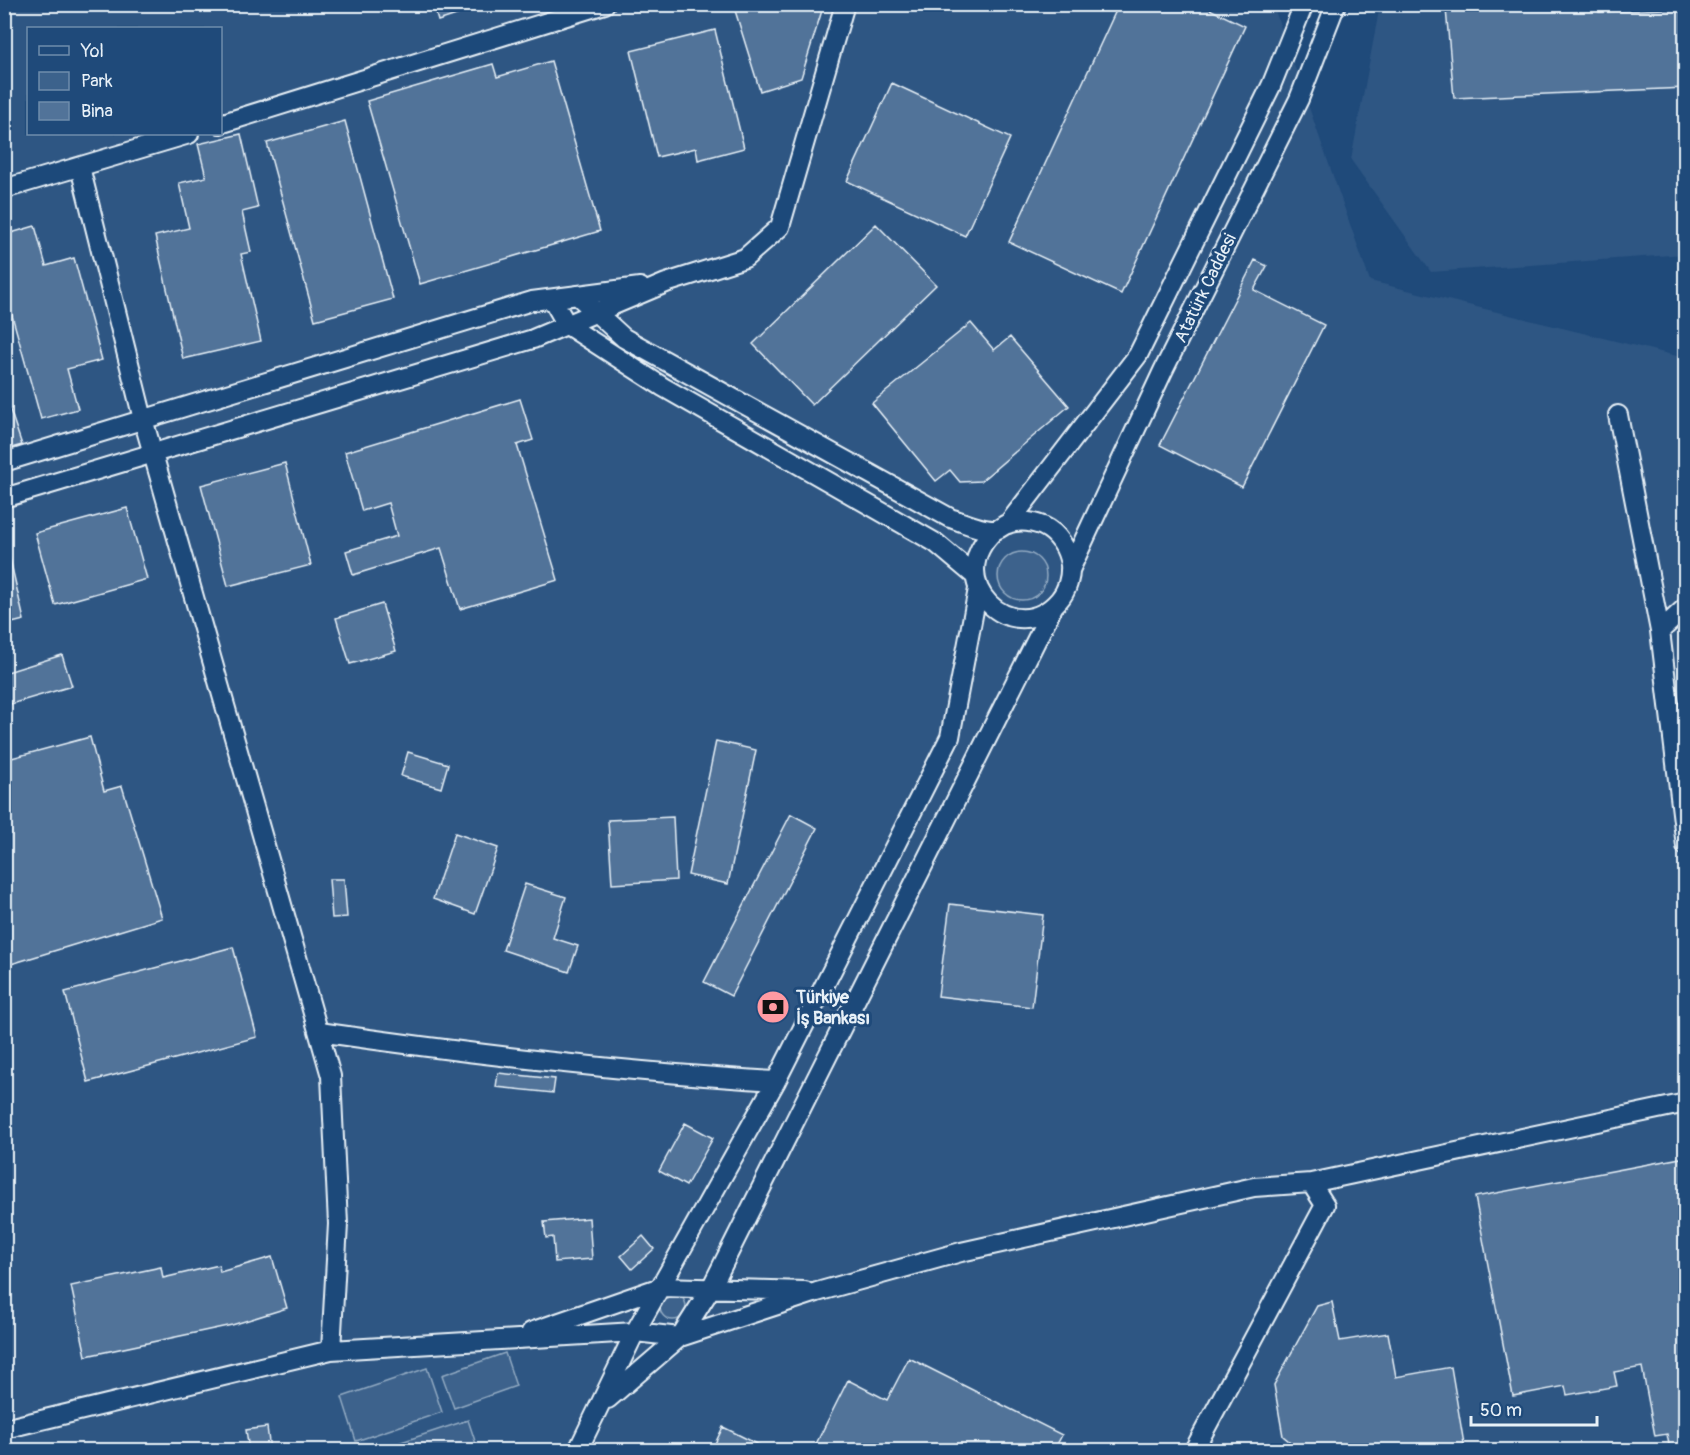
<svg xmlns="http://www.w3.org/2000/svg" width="1690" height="1455" viewBox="0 0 1690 1455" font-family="Pangolin,sans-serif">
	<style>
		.built { fill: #2e5683; fill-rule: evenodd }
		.green { fill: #3c628c; stroke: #92aac2; stroke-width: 1.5 }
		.building { fill: #517399; stroke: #e8f1f8; stroke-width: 1.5 }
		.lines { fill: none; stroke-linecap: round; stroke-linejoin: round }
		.minor-casing { stroke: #e8f1f8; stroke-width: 22 }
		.minor { stroke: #1f4a7a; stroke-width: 18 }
		.labels { text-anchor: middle; stroke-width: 6; stroke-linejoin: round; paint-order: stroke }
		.street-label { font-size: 18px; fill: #e8f1f8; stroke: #1f4a7a }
		.poi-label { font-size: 18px; font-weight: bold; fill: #e8f1f8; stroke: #1f4a7a; text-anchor: start }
	</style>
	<rect width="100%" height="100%" fill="#1f4a7a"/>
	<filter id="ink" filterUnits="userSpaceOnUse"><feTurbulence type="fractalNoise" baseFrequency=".0167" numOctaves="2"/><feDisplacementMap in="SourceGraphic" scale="12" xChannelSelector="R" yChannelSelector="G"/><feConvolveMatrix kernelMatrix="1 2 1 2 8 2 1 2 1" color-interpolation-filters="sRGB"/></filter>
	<g filter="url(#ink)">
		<path class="built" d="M5 5H1273L1370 281 1685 358V1450H5ZM28 28H220V134H28Z
			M1380 5H1685V254L1431 272 1351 160Z"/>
		<path class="green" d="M998 576a24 24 0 1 1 48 0a24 24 0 1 1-48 0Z
			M660 1307a13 13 0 1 1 26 0a13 13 0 1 1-26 0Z
			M505 1353 516 1386 454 1408 442 1375Z
			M427 1368 442 1412 356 1441 342 1397Z
			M468 1420 478 1450H377Z"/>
		<path class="building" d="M433 4H481V7L438 21Z
			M733 4H824L801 78 760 91Z
			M1119 4H1199L1245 26 1121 294 1009 242Z
			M1449 4H1598L1599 12 1686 8V88L1454 98 1446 9Z
			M715 30 744 148 698 160 696 148 657 157 631 51Z
			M551 61 600 231 420 284 367 101 493 64 497 77Z
			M892 83 1010 138 965 236 847 181Z
			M345 121 393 299 315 320 267 143Z
			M241 134 258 208 242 212 251 252 241 254 261 341 183 359 155 236 189 228 179 183 206 177 198 144Z
			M876 224 936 285 812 405 753 344Z
			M35 226 46 266 74 258 102 360 67 369 78 409 41 419 4 287V235Z
			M1255 260 1267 266 1254 290 1324 325 1242 487 1160 445Z
			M971 323 994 350 1010 337 1069 406 981 481 960 482 950 470 936 481 872 403Z
			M520 399 533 440 517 445 558 580 460 609 441 548 353 575 346 551 397 536 388 503 362 511 345 452Z
			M4 401H7L22 445 4 450Z
			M285 463 311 565 228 586 201 485Z
			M127 508 147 579 55 605 35 533Z
			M10 559 24 620 4 625V560Z
			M382 604 396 651 350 664 336 618Z
			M62 655 72 686 4 706V673Z
			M90 737 104 791 122 786 162 918 11 964 4 944V760Z
			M716 741 756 750 728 884 688 875Z
			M408 752 448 764 441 788 401 776Z
			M791 814 817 828 731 996 704 982Z
			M673 817 676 880 612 884 608 820Z
			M455 833 498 848 475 914 433 899Z
			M329 879H344L347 917 332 918Z
			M525 884 566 897 553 938 578 946 569 972 503 950Z
			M950 904 1043 915 1032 1007 938 996Z
			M233 947 257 1037 88 1082 65 992Z
			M498 1073 555 1079 553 1093 496 1087Z
			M685 1123 713 1138 686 1186 659 1171Z
			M1686 1157V1450H1670L1667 1434 1655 1436 1642 1367 1614 1372 1617 1386 1567 1395 1565 1386 1513 1396 1475 1197Z
			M589 1218 592 1259 555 1262 553 1237 546 1238 544 1222Z
			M643 1236 654 1249 632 1269 621 1256Z
			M272 1257 287 1308 232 1325 86 1356 71 1286 161 1267 163 1278 219 1265 220 1272Z
			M1332 1302 1340 1341 1388 1333 1396 1377 1451 1367 1465 1450H1300L1283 1436 1274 1385 1317 1306Z
			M909 1358 1062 1435 1054 1450H813L848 1380 887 1400Z
			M267 1427 270 1450H249L246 1430Z
			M723 1427 769 1450H712Z"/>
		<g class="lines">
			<g class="minor-casing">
				<path id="minor" d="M220 124 605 4
					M80 167 143 419 331 1076 338 1224 331 1350
					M4 189 189 134
					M577 295 624 338 950 518C963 522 982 531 995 530 999 530 1003 525 1007 524 1018 520 1031 521 1043 526 1058 533 1068 549 1070 565 1071 577 1067 591 1059 600 1014 652 939 581 995 530
					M552 299 567 325 663 387 936 543 974 575
					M1618 415 1660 631 1686 846
					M4 462 532 301 640 287
					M4 498 533 339 666 283 745 258 780 227 845 4
					M1008 524 1138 355 1271 86 1304 4
					M1070 570 1163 371 1299 99 1336 4
					M1660 631 1686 607
					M319 1032C471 1054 622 1072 776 1081
					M1311 1183 1686 1103
					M531 1332 661 1287 805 1291
					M608 1399 680 1337 711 1288 1053 607
					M4 1429 331 1350 635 1332 680 1337 817 1292 961 1252 1254 1187 1311 1183 1325 1205 1194 1450
					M578 1450 635 1332 776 1081 950 737 978 589"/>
			</g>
			<use href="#minor" class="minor"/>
		</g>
	</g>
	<defs>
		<g id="bank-disc" transform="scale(1.725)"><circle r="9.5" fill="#ff9aa2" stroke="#1f4a7a"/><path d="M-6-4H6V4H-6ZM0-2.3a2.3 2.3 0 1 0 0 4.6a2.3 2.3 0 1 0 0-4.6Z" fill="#111"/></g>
	</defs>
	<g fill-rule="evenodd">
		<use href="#bank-disc" x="773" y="1007"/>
	</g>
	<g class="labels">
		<g class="street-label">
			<text transform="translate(1205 288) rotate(-64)" y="6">Atatürk Caddesi</text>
		</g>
		<g class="poi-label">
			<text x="796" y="1003">Türkiye<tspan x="796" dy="21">İş Bankası</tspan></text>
		</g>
	</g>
	<rect width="1690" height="1455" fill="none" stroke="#1f4a7a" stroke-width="24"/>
	<rect x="12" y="12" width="1666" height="1431" fill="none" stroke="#e8f1f8" stroke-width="2" filter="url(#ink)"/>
	<rect x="27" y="27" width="195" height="108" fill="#1f4a7a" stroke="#6f8dac" stroke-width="1.5"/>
	<rect x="39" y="46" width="30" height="9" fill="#1f4a7a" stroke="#6f8dac" stroke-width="1.5"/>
	<text x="81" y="57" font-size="18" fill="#e8f1f8">Yol</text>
	<rect x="39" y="72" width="30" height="18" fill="#3c628c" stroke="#6f8dac" stroke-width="1.5"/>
	<text x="81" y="87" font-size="18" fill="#e8f1f8">Park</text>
	<rect x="39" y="102" width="30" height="18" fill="#517399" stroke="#6f8dac" stroke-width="1.5"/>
	<text x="81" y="117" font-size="18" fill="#e8f1f8">Bina</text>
	<path d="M1471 1416v9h126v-9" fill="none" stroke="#e8f1f8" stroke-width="3"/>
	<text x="1480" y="1416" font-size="18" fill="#e8f1f8" stroke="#1f4a7a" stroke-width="4.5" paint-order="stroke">50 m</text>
</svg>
